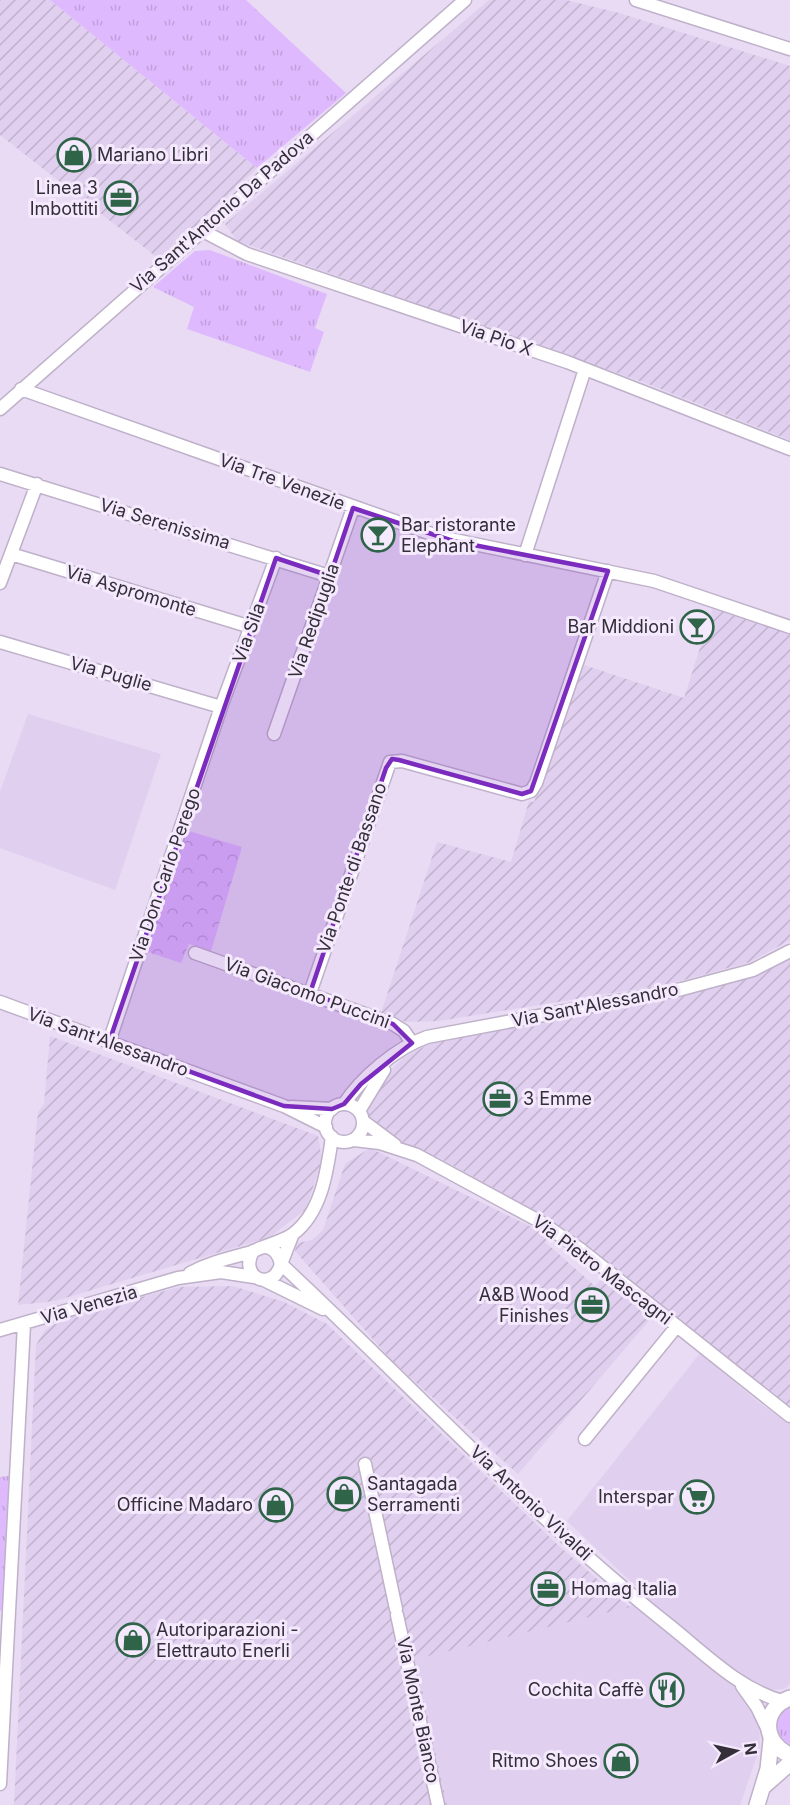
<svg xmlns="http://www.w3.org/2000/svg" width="790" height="1805" viewBox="0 0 790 1805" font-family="Inter,sans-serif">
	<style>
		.built { fill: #e0cfef }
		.industrial { fill: url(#industrial-furrows) }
		.grass { fill: url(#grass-tufts) }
		.forest { fill: url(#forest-crowns) }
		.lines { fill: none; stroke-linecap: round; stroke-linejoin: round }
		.minor-casing { stroke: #beb1c9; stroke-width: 15 }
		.major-casing { stroke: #beb1c9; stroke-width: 18 }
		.minor { stroke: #fff; stroke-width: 12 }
		.major { stroke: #fff; stroke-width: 15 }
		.marked { fill: #7b2cbf; fill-opacity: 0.2; stroke: #7b2cbf; stroke-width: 4.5; stroke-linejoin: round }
		.labels { text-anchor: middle; stroke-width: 6; stroke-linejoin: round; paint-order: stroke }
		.poi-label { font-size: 18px; fill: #332e38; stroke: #f4e9fd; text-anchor: end }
		.street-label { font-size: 18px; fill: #332e38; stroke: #f4e9fd }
	</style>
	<defs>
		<pattern id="industrial-furrows" width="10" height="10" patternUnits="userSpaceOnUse" patternTransform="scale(1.5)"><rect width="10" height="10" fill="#e0cfef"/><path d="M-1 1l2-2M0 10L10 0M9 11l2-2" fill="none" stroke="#c1b2ce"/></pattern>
		<pattern id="grass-tufts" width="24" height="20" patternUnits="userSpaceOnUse" patternTransform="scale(1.5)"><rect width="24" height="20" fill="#dfb9fe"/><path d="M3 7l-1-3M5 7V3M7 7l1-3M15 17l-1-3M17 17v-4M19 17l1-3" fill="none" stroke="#c09fda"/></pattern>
		<pattern id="forest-crowns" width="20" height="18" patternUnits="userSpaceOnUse" patternTransform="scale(1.5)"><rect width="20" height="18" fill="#dfb9fe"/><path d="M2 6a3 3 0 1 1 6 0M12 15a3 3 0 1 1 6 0" fill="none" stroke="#c09fda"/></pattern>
	</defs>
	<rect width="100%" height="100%" fill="#e8dbf3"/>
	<path class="built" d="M28 714 161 754 115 890 0 848V792Z
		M700 1353 758 1402 790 1424V1684L784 1689 772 1690 759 1711 760 1747 740 1805H447L416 1659 629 1607 643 1593 567 1521Z"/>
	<path class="industrial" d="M0 0H50L257 168 159 259 0 135Z
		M489 0H566L619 13 790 66V440L643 382 237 241 225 224Z
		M713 607 790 634V940L750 962 669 984 439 1021 406 1022 381 1013 437 842 511 862 529 801 534 802 581 664 684 698Z
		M790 959V1410L577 1241 528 1207 441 1159 403 1143 369 1117 366 1110 385 1076 404 1057 435 1041 466 1033 592 1012 757 974Z
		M50 1036 318 1136 322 1160 306 1209 270 1237 55 1301 18 1305 38 1112 44 1104Z
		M370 1148 550 1236 545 1242 595 1286 603 1277 652 1317 518 1474 393 1362 295 1251 297 1243 312 1240 323 1230 345 1164Z
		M233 1286 284 1302 327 1324 560 1547 630 1607 416 1659 447 1805H14L36 1345 45 1330 68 1316 180 1287Z"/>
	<path class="grass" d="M50 0H246L346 93 257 168Z
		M210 250 327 294 315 328 324 332 310 372 187 329 194 307 153 287 195 251Z
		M9 1476 3 1609 0 1611V1477Z
		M790 1704V1750L775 1737 774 1720Z"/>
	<path class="forest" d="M182 829 242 847 211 951 189 944 181 963 142 950Z"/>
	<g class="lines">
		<g class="minor-casing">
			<path id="minor" d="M636 0 790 49
				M201 230 247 254 567 362 790 449
				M21 389 440 537 654 581 790 627
				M0 409 465 0
				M0 474 329 576
				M11 554 251 627
				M525 555 585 369
				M0 583 37 484
				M0 642 221 707
				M274 734 353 508
				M195 953 393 1024 404 1031 412 1043
				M310 993 390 762 402 761 522 794 531 791 536 783 608 571
				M0 1002 284 1106 326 1127
				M109 1042 221 707 276 558
				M325 1123a19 19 0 1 1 38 0a19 19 0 1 1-38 0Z
				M344 1104C362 1077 396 1048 427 1037L682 989 753 970 790 951
				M291 1107 332 1109
				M359 1111 384 1070
				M363 1121 395 1145
				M354 1140 380 1143 417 1155 539 1221 580 1249 790 1416
				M292 1236 281 1264C410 1384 531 1516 670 1626 705 1654 739 1689 782 1701
				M263 1247C273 1243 285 1240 293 1234 322 1212 327 1171 332 1137
				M190 1273C210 1262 230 1258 252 1252 256 1250 261 1247 265 1247 271 1247 277 1252 279 1258 281 1262 281 1267 278 1271 268 1290 239 1276 253 1251
				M264 1280 323 1309
				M0 1330 178 1278 221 1272 254 1277
				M585 1439 677 1326
				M365 1464 396 1609
				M397 1615 438 1805
				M742 1686 757 1707 768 1730
				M0 1784 24 1324"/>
		</g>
		<g class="major-casing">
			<path id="major" d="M790 1698C760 1709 763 1744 790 1755
				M764 1786 790 1763
				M757 1805 768 1769 771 1740"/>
		</g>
		<use href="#minor" class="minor"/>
		<use href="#major" class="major"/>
	</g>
	<path class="marked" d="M353 508 453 541 608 571 531 791 522 794 399 760 392 759 386 768 310 993 393 1024 412 1043 361 1084 344 1104 332 1109 284 1106 109 1042 276 558 330 576Z"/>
	<defs>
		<g id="shop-ring" transform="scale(1.725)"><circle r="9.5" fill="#f4e9fd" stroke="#2f6449" stroke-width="1.5"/><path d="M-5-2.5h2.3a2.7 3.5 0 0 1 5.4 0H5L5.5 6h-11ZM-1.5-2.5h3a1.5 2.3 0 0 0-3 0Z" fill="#2f6449"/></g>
		<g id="office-ring" transform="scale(1.725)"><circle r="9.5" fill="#f4e9fd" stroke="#2f6449" stroke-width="1.5"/><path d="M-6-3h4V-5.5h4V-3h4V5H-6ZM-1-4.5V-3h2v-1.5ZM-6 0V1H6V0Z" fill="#2f6449"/></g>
		<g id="bar-ring" transform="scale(1.725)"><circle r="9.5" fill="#f4e9fd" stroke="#2f6449" stroke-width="1.5"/><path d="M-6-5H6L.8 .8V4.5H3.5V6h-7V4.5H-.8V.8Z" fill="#2f6449"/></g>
		<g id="supermarket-ring" transform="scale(1.725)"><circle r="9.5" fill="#f4e9fd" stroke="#2f6449" stroke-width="1.5"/><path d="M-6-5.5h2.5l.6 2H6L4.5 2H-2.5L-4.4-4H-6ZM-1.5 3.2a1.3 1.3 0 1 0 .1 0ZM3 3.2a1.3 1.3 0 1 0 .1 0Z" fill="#2f6449"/></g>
		<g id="restaurant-ring" transform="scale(1.725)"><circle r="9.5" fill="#f4e9fd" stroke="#2f6449" stroke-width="1.5"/><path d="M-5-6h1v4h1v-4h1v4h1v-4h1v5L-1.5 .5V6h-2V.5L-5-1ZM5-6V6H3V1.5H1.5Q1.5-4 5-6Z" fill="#2f6449"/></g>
	</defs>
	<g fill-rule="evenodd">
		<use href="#shop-ring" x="74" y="155"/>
		<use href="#office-ring" x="121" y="198"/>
		<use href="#bar-ring" x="378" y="535"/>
		<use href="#bar-ring" x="697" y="627"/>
		<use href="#office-ring" x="500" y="1099"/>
		<use href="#office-ring" x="592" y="1305"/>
		<use href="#shop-ring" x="344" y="1494"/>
		<use href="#supermarket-ring" x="697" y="1497"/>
		<use href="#shop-ring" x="276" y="1505"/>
		<use href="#office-ring" x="548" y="1589"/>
		<use href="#shop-ring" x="133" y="1640"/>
		<use href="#restaurant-ring" x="667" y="1690"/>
		<use href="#shop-ring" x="621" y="1761"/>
	</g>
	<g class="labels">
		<g class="poi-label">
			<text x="97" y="161" text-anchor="start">Mariano Libri</text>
			<text x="98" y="194">Linea 3<tspan x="98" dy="21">Imbottiti</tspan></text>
			<text x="401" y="531" text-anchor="start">Bar ristorante<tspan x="401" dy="21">Elephant</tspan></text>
			<text x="674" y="633">Bar Middioni</text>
			<text x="523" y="1105" text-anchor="start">3 Emme</text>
			<text x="569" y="1301">A&amp;B Wood<tspan x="569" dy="21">Finishes</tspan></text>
			<text x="367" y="1490" text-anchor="start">Santagada<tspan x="367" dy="21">Serramenti</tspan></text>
			<text x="674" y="1503">Interspar</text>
			<text x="253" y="1511">Officine Madaro</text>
			<text x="571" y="1595" text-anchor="start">Homag Italia</text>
			<text x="156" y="1636" text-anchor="start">Autoriparazioni -<tspan x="156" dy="21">Elettrauto Enerli</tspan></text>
			<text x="644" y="1696">Cochita Caffè</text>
			<text x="598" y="1767">Ritmo Shoes</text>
		</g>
		<g class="street-label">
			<text transform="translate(222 212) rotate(-41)" y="6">Via Sant'Antonio Da Padova</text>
			<text transform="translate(496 338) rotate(19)" y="6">Via Pio X</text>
			<text transform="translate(282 482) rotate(20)" y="6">Via Tre Venezie</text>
			<text transform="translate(165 524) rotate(17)" y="6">Via Serenissima</text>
			<text transform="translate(131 591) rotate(17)" y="6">Via Aspromonte</text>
			<text transform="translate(314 621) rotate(-71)" y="6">Via Redipuglia</text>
			<text transform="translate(249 633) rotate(-70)" y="6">Via Sila</text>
			<text transform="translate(111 674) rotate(16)" y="6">Via Puglie</text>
			<text transform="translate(352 868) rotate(-71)" y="6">Via Ponte di Bassano</text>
			<text transform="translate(165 875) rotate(-71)" y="6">Via Don Carlo Perego</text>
			<text transform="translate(307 993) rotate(20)" y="6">Via Giacomo Puccini</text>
			<text transform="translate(595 1005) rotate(-11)" y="6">Via Sant'Alessandro</text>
			<text transform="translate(108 1042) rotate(20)" y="6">Via Sant'Alessandro</text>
			<text transform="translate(602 1270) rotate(37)" y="6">Via Pietro Mascagni</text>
			<text transform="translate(89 1305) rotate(-16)" y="6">Via Venezia</text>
			<text transform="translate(531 1503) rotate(43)" y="6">Via Antonio Vivaldi</text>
			<text transform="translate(418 1710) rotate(78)" y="6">Via Monte Bianco</text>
		</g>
	</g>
	<g transform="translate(736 1751) rotate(82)" stroke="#f4e9fd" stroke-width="4.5" paint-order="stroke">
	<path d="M0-4.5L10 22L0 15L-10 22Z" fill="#332e38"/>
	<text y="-9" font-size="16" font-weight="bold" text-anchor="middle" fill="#332e38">N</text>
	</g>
</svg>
